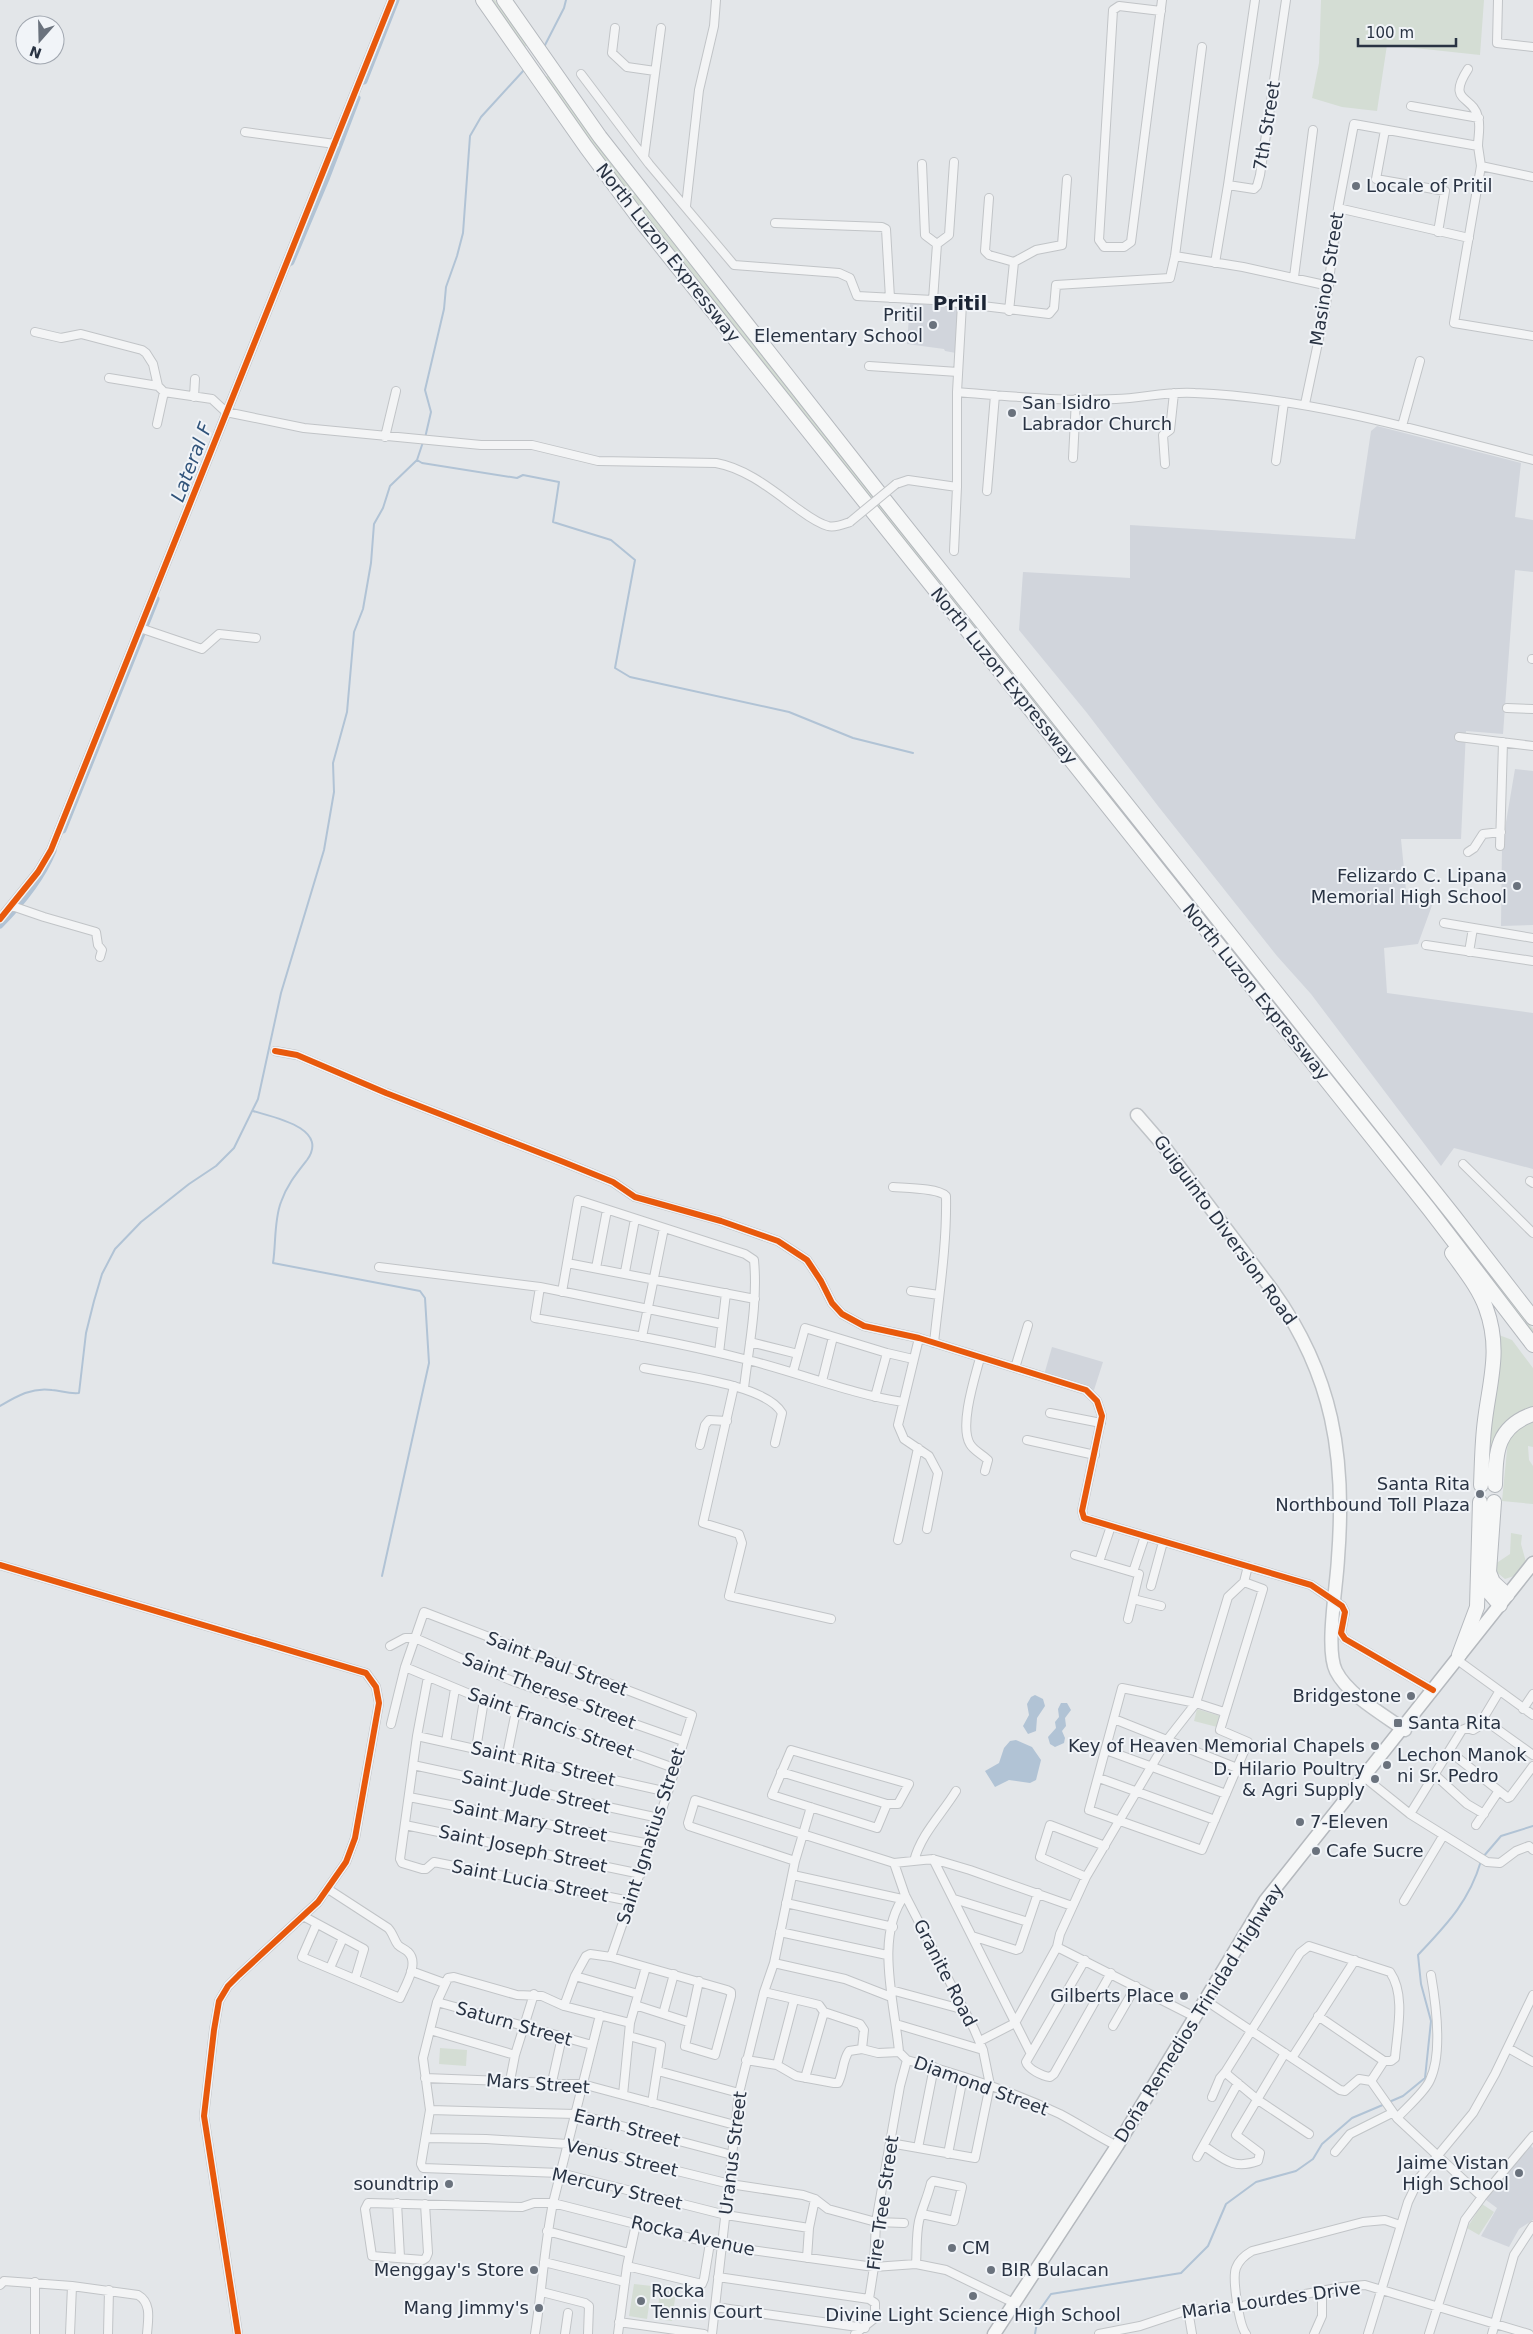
<svg xmlns="http://www.w3.org/2000/svg" width="1533" height="2334" viewBox="0 0 1533 2334" font-family="'DejaVu Sans',sans-serif">
	<style>
		.built { fill: #d1d5dc }
		.green { fill: #d4ddd4 }
		.water { fill: #b1c3d5 }
		.lines { fill: none; stroke-linecap: round; stroke-linejoin: round }
		.stream { stroke: #b1c3d5; stroke-width: 2 }
		.canal { stroke: #b1c3d5; stroke-width: 7 }
		.minor-casing { stroke: #c1c4c7; stroke-width: 10 }
		.primary-casing { stroke: #bfc3c7; stroke-width: 15 }
		.trunk-casing { stroke: #b5b9be; stroke-width: 15 }
		.motorway-casing { stroke: #b5b9be; stroke-width: 16 }
		.minor { stroke: #f3f4f5; stroke-width: 8 }
		.primary { stroke: #f6f7f7; stroke-width: 12 }
		.trunk { stroke: #f6f7f7; stroke-width: 12 }
		.motorway { stroke: #f6f7f7; stroke-width: 14 }
		.minor-bridge-casing { stroke: #c1c4c7; stroke-width: 10; stroke-linecap: butt }
		.minor-bridge { stroke: #f3f4f5; stroke-width: 8 }
		.cycleway-casing { stroke: #f1f4f8; stroke-width: 9 }
		.cycleway { stroke: #e8590c; stroke-width: 6 }
		.poi-dot { fill: #6a727d; stroke: #f1f4f8; stroke-width: 2 }
		.labels { text-anchor: middle; stroke-width: 4; stroke-linejoin: round; paint-order: stroke }
		.street-label { font-size: 18px; fill: #293343; stroke: #f1f4f8 }
		.poi-label { font-size: 18px; fill: #293343; stroke: #f1f4f8; text-anchor: end }
		.water-label { font-size: 19px; font-style: italic; fill: #30537a; stroke: #f1f4f8 }
		.quarter-label { font-size: 20px; font-weight: bold; fill: #1b2434; stroke: #f1f4f8 }
	</style>
	<rect width="100%" height="100%" fill="#e3e6e9"/>
	<path class="built" d="M910 303 959 308 956 353 945 351 944 349 907 344Z
		M1377 426 1521 463 1515 517 1533 520V572L1515 570 1503 734 1466 731 1461 839H1401L1406 890 1434 900 1418 944 1384 948 1387 993 1533 1013V1169L1454 1148 1441 1166 1311 994 1277 956 1158 806 1087 713 1019 630 1023 572 1130 578V525L1355 539 1371 431Z
		M1515 769 1533 771V925L1501 926 1502 846Z
		M1052 1347 1103 1362 1094 1390 1044 1375Z
		M1530 2145 1533 2148V2220L1519 2229 1509 2247 1481 2236 1497 2208 1482 2197Z"/>
	<path class="green" d="M487 0H495L527 45 523 49Z
		M1321 0H1484L1480 55 1387 45 1377 111 1342 107 1312 98 1319 63Z
		M549 75 624 179 701 278 1415 1177 1533 1329V1340L694 282 542 79Z
		M1499 1335 1512 1340 1533 1368V1411L1491 1451 1490 1443Z
		M1533 1421V1447L1528 1446 1529 1460 1533 1466V1504L1502 1501 1508 1440 1516 1428Z
		M1511 1533 1522 1535 1521 1544 1526 1562 1517 1575 1505 1579 1494 1570 1495 1564 1510 1554Z
		M1197 1709 1220 1716 1217 1727 1194 1721Z
		M440 2048 467 2050 466 2066 439 2064Z
		M1482 2204 1494 2212 1479 2235 1467 2228Z
		M634 2284 652 2286 647 2319 629 2316Z
		M660 2289 676 2291 672 2321 657 2319Z"/>
	<path class="water" d="M1035 1695 1043 1699 1045 1706 1037 1718 1036 1731 1028 1734 1023 1726 1029 1715 1027 1704 1031 1697Z
		M1061 1703H1067L1071 1710 1065 1718 1066 1726 1062 1731 1065 1738 1064 1743 1055 1747 1050 1744 1048 1737 1056 1728 1055 1722 1059 1717 1058 1709Z
		M1016 1740 1032 1747 1041 1760 1036 1780 1030 1783 1009 1780 995 1787 985 1771 999 1763 1004 1748 1010 1741Z"/>
	<g class="lines">
		<path class="stream" d="M544 47 564 8 566 0
			M425 438 431 412 425 390 444 309 446 287 457 256 463 233 470 136 481 117 524 70
			M417 460 422 463 517 478 523 475 559 482 553 522 611 540 635 560 615 668 630 677 789 712 853 738 913 753
			M253 1111C273 1117 330 1128 307 1160 296 1174 287 1185 281 1202 274 1220 276 1244 273 1263L420 1291 425 1298 429 1363 382 1576
			M0 1406C17 1396 32 1387 52 1390 62 1391 69 1394 79 1393L86 1333 94 1301 102 1274 115 1249 141 1222 189 1184 216 1166 234 1148 258 1099 281 993 324 850 334 792 333 763 347 712 354 632 363 609 371 563 374 524 383 508 390 486 417 460 423 442
			M1483 1857 1501 1836 1533 1826
			M1389 2102 1403 2096 1425 2078 1431 2021 1421 1984 1418 1955C1446 1925 1469 1902 1481 1861
			M1035 2334 1039 2311 1051 2294 1181 2273 1208 2246 1226 2204 1256 2182 1296 2171 1313 2159 1322 2144 1352 2118 1385 2104"/>
		<path class="canal" d="M364 81 396 0
			M291 262 326 179 357 98
			M63 830 156 599
			M0 925C22 903 41 880 53 851"/>
		<g class="minor-casing">
			<path id="minor" d="M1255 0 1228 185 1254 189 1257 186 1260 175 1286 0
				M1498 0 1497 43 1533 47
				M1161 11 1119 6 1113 10 1099 240 1104 247H1124L1131 242 1162 0
				M615 28 612 53 627 67 655 71
				M1468 69C1446 103 1473 95 1478 117 1481 126 1478 137 1478 146
				M581 74 649 164 734 265 839 273 850 278 857 296 933 300 1049 314 1054 308 1056 285 1170 278 1175 256 1202 47
				M1411 106 1479 118
				M1385 130 1376 179 1445 191 1438 232
				M245 132 335 144
				M644 157 661 28
				M922 164 925 235 937 244
				M1481 166 1533 177
				M989 198 985 251 989 255 1014 262
				M686 206 699 90 714 26 716 0
				M1338 208 1469 238
				M775 223 882 227 886 229 890 298
				M1175 256 1243 267 1329 286
				M1215 263 1228 185
				M1294 277 1313 130
				M933 300 937 244 949 235 954 162
				M1009 311 1014 262 1036 250 1062 245 1067 179
				M35 332 61 338 81 334 142 350 146 353 153 364 158 386 164 392 212 399 226 412 304 428 481 445H532L598 461 716 463C745 468 771 489 794 506 804 513 816 523 828 526 835 528 844 524 850 522
				M869 366 958 372
				M109 378 158 386
				M957 392C1009 396 1063 402 1116 399 1143 398 1168 391 1195 393 1310 398 1422 431 1533 460
				M194 397 195 379
				M1305 404 1326 305 1338 208 1354 124 1478 146 1481 166 1454 323 1533 336
				M157 424 164 392
				M1402 426 1420 361
				M385 437 396 391
				M1073 458 1076 399
				M1276 461 1284 402
				M1165 464 1163 435 1170 430 1174 393
				M896 484 908 480 957 487
				M987 491 995 395
				M954 551 957 487V392L962 304
				M140 628 202 649 219 634 256 638
				M1532 659H1533
				M1507 708 1533 709
				M1459 737 1533 746
				M1500 846 1503 742
				M1468 852 1474 848 1483 834 1501 832
				M12 906 44 917 96 932 98 945 102 950 100 957
				M0 919 38 872 51 850 392 0
				M1444 923 1533 938
				M1426 945 1533 961
				M1469 952 1473 928
				M275 1051 297 1055 386 1093 561 1161 613 1182 635 1197 721 1221 778 1241 807 1260 821 1281 832 1303 842 1314 864 1326 919 1338 1086 1390 1097 1401 1102 1416 1082 1511 1084 1518 1311 1585 1342 1606 1345 1612 1341 1633 1345 1639 1433 1690
				M1463 1164 1533 1233
				M1530 1181 1533 1183
				M893 1187C906 1188 938 1188 946 1196 947 1246 939 1294 934 1343
				M567 1263 755 1299
				M379 1267 540 1287 722 1324
				M596 1268 607 1210
				M625 1272 635 1219
				M540 1287 535 1318C606 1330 678 1342 748 1360 800 1373 851 1394 903 1402
				M911 1291 939 1295
				M562 1292 578 1200 745 1254 754 1260C758 1303 749 1345 744 1388
				M642 1337 664 1228
				M919 1338 898 1425 904 1439 929 1456 938 1473 927 1529
				M750 1342 798 1354
				M719 1353 726 1293
				M980 1358C975 1377 959 1426 970 1444 974 1451 982 1454 988 1460L985 1471
				M644 1368C676 1375 766 1384 782 1413L775 1443
				M1015 1368 1028 1325
				M793 1372 805 1328 887 1353 913 1359
				M822 1381 833 1337
				M734 1386 703 1523 739 1534 742 1543 729 1596 831 1619
				M875 1397 887 1353
				M1050 1413 1101 1423
				M1027 1440 1095 1455
				M700 1445 705 1425 709 1420 727 1421
				M898 1540 918 1448
				M1075 1555 1139 1574 1128 1619
				M1099 1562 1111 1526
				M0 1565 366 1673 376 1687 379 1703 355 1838 346 1862 318 1902 239 1975 228 1986 219 2001 214 2030 204 2116 238 2334
				M1133 1572 1145 1536
				M1151 1586 1163 1542
				M1133 1599 1161 1606
				M390 1646 405 1638H415L510 1680 683 1741
				M1456 1659 1533 1715
				M405 1667 484 1700 674 1768
				M428 1677 417 1736 400 1859 402 1863 422 1869H426L434 1862 630 1901
				M1523 1709 1533 1694
				M1224 1712 1196 1703 1122 1688 1089 1810 1202 1850 1248 1742 1220 1730 1263 1589 1244 1582
				M1114 1719 1237 1768
				M1483 1719 1533 1755
				M391 1724 405 1667 424 1612 692 1715 668 1792 611 1957
				M417 1736 668 1792
				M446 1742 455 1689
				M476 1749 484 1700
				M791 1750 909 1784 898 1804H887L877 1828 772 1795Z
				M1106 1750 1226 1794
				M1449 1751 1508 1798 1510 1797 1533 1766
				M507 1755 516 1711
				M413 1765 659 1818
				M781 1772 887 1804
				M1435 1775 1467 1804 1484 1814
				M1364 1777 1410 1814 1487 1862 1500 1863 1516 1851 1529 1846 1533 1850
				M1099 1778 1215 1820
				M409 1797 650 1844
				M1410 1814 1462 1730 1467 1728 1473 1730 1478 1727 1499 1692
				M405 1825 641 1874
				M1476 1825 1498 1792
				M933 1859 1030 2052
				M795 1861 689 1826 688 1823 695 1800 894 1863 933 1859 970 1870 1072 1906
				M914 1861C921 1834 942 1814 956 1791
				M793 1875 902 1899
				M1086 1877 1040 1857 1050 1825 1105 1846
				M954 1899 1028 1922
				M1404 1901 1443 1836
				M786 1903 893 1927
				M303 1916 364 1949 355 1979
				M316 1925 302 1957 400 1998C405 1986 420 1963 408 1952 405 1949 401 1948 398 1945 394 1940 393 1933 388 1928L328 1889
				M780 1932 887 1955
				M972 1936 1016 1950 1019 1949 1038 1893
				M1057 1947 1195 2017
				M1085 1960 1026 2062C1028 2069 1042 2076 1050 2077L1054 2074 1111 1973
				M774 1963 845 1979 891 1997
				M330 1968 343 1938
				M411 1971 444 1983
				M575 1976 586 1956 590 1954 611 1957 727 1990 731 1992V1996L715 2055 685 2046 699 1981
				M891 1990 965 2010
				M764 1992 811 2003 819 2005 824 2012 860 2024 864 2030 862 2049
				M1205 2000 1340 2090 1345 2091 1359 2079 1371 2081 1397 2118 1482 2197
				M437 2002 592 2045
				M635 2005 688 2022
				M564 2006 575 1976 638 1994
				M663 2014 674 1974
				M630 2023 564 2006 542 1996 517 1995 454 1977 448 1978 437 2002 423 2058 430 2110 421 2164 423 2168 560 2173 726 2215 809 2228
				M1015 2023 1057 1947 1060 1934 1086 1877 1167 1740 1196 1703 1228 1597 1244 1582 1248 1566
				M896 2024 983 2050
				M1113 2026 1136 1986
				M430 2030 515 2055
				M629 2036 661 2045 652 2103
				M980 2041 1015 2023
				M1508 2048 1533 2062
				M899 2052 907 2060C959 2074 1011 2091 1060 2114 1079 2124 1097 2136 1117 2146
				M899 2052C895 2004 874 1936 905 1895
				M1292 2058 1355 1960
				M746 2060 777 2065 796 2076 834 2083H838C844 2072 842 2061 849 2051L862 2049 878 2053 899 2052
				M777 2065 794 2000
				M658 2071 739 2093
				M425 2078 582 2084 735 2125
				M805 2078 824 2012
				M510 2081 515 2055 534 1994
				M1371 2081 1384 2061
				M552 2082 562 2037
				M623 2095 630 2023 646 1967
				M1212 2097 1220 2078 1226 2071
				M430 2110 576 2114 732 2155
				M1397 2118C1406 2108 1425 2092 1430 2080 1443 2053 1436 2004 1431 1975
				M1309 2134 1258 2100 1228 2075 1226 2071 1300 1953 1309 1946 1390 1972C1406 1995 1397 2032 1395 2058L1391 2061H1384L1318 2016
				M426 2138 486 2139 568 2144 730 2184 803 2195 815 2199 828 2209 876 2222 904 2223
				M890 2143 975 2158 990 2085 983 2050 974 2029 905 1895 894 1863
				M1204 2146C1224 2159 1233 2170 1258 2161L1260 2153 1236 2135 1285 2053
				M918 2148 934 2067
				M1335 2152 1350 2134 1392 2113
				M948 2154 963 2077
				M1197 2157 1238 2083
				M397 2203 400 2257
				M425 2204 428 2253 426 2258 423 2260 372 2256 365 2209 368 2203 522 2207 534 2203H553L722 2246 874 2267 916 2264 946 2270 1014 2303
				M547 2231 629 2253
				M807 2258 809 2228 815 2199
				M544 2262 625 2282
				M916 2264C917 2250 916 2235 919 2221 922 2208 928 2196 931 2183L933 2181 962 2187 954 2221 922 2214
				M627 2266 702 2284 704 2279 710 2243
				M718 2277 869 2299
				M0 2285 4 2281 72 2286 138 2295C152 2303 148 2320 147 2334
				M542 2292 585 2303 589 2306 588 2334
				M715 2307 865 2328
				M1188 2310 1192 2334
				M619 2322 704 2334
				M35 2334V2282
				M70 2334 72 2286
				M108 2334 109 2290
				M535 2334C542 2291 544 2247 553 2203L600 2015
				M565 2334 568 2313
				M618 2334 627 2266 636 2224
				M712 2334 739 2093 764 1992 774 1963 795 1861 811 1807
				M855 2334 875 2318V2303L869 2299 874 2267 876 2222 900 2086 907 2060
				M1099 2334 1140 2326 1188 2310 1237 2307 1342 2287 1365 2285 1529 2334
				M1246 2334C1239 2325 1232 2278 1236 2268 1239 2260 1245 2255 1252 2251L1363 2222 1385 2220 1400 2225
				M1314 2334 1322 2316V2291
				M1368 2334 1408 2202 1420 2177 1473 2113 1495 2074 1533 1995
				M1429 2334 1465 2220 1482 2197 1533 2136
				M1492 2334 1514 2255 1533 2226"/>
		</g>
		<g class="primary-casing">
			<path id="primary" d="M1137 1115 1163 1145 1273 1291C1333 1375 1346 1457 1338 1558 1337 1585 1325 1649 1336 1671 1348 1695 1384 1715 1405 1730"/>
		</g>
		<g class="trunk-casing">
			<path id="trunk" d="M994 2334 1117 2146 1265 1901 1533 1563"/>
		</g>
		<g class="motorway-casing">
			<path id="motorway" d="M483 0 586 147 644 225 1429 1209 1533 1345
				M504 0 600 137 888 504 1454 1216 1533 1318
				M1452 1253C1464 1270 1479 1288 1486 1308 1501 1349 1490 1380 1485 1420 1482 1442 1482 1463 1481 1485
				M1495 1485C1496 1452 1496 1427 1533 1414
				M1494 1502 1489 1572 1493 1582 1507 1595
				M1479 1574 1487 1590 1500 1605
				M1459 1655 1477 1607 1480 1502"/>
		</g>
		<use href="#minor" class="minor"/>
		<use href="#primary" class="primary"/>
		<use href="#trunk" class="trunk"/>
		<use href="#motorway" class="motorway"/>
		<g class="minor-bridge-casing">
			<path id="minor-bridge" d="M850 522 896 484"/>
		</g>
		<use href="#minor-bridge" class="minor-bridge"/>
		<g class="cycleway-casing">
			<path id="cycleway" d="M0 919 38 872 51 850 392 0
				M275 1051 297 1055 386 1093 561 1161 613 1182 635 1197 721 1221 778 1241 807 1260 821 1281 832 1303 842 1314 864 1326 919 1338 1086 1390 1097 1401 1102 1416 1082 1511 1084 1518 1311 1585 1342 1606 1345 1612 1341 1633 1345 1639 1433 1690
				M0 1565 366 1673 376 1687 379 1703 355 1838 346 1862 318 1902 239 1975 228 1986 219 2001 214 2030 204 2116 238 2334"/>
		</g>
		<use href="#cycleway" class="cycleway"/>
	</g>
	<g class="poi-dot">
		<circle cx="1356" cy="186" r="5"/>
		<circle cx="933" cy="325" r="5"/>
		<circle cx="1012" cy="413" r="5"/>
		<circle cx="1517" cy="886" r="5"/>
		<circle cx="1480" cy="1494" r="5"/>
		<circle cx="1411" cy="1696" r="5"/>
		<rect x="1393" y="1718" width="10" height="10" rx="2.5"/>
		<circle cx="1375" cy="1746" r="5"/>
		<circle cx="1387" cy="1765" r="5"/>
		<circle cx="1375" cy="1779" r="5"/>
		<circle cx="1300" cy="1822" r="5"/>
		<circle cx="1316" cy="1851" r="5"/>
		<circle cx="1184" cy="1996" r="5"/>
		<circle cx="1519" cy="2173" r="5"/>
		<circle cx="449" cy="2184" r="5"/>
		<circle cx="952" cy="2248" r="5"/>
		<circle cx="534" cy="2270" r="5"/>
		<circle cx="991" cy="2270" r="5"/>
		<circle cx="973" cy="2296" r="5"/>
		<circle cx="641" cy="2301" r="5"/>
		<circle cx="539" cy="2308" r="5"/>
	</g>
	<g class="labels">
		<g class="street-label">
			<text transform="translate(1267 126) rotate(-81)" y="6">7th Street</text>
			<text transform="translate(668 253) rotate(52)" y="6">North Luzon Expressway</text>
			<text transform="translate(1327 279) rotate(-81)" y="6">Masinop Street</text>
			<text transform="translate(1004 676) rotate(51)" y="6">North Luzon Expressway</text>
			<text transform="translate(1256 992) rotate(51)" y="6">North Luzon Expressway</text>
			<text transform="translate(1225 1230) rotate(54)" y="6">Guiguinto Diversion Road</text>
			<text transform="translate(557 1664) rotate(21)" y="6">Saint Paul Street</text>
			<text transform="translate(549 1691) rotate(21)" y="6">Saint Therese Street</text>
			<text transform="translate(551 1723) rotate(20)" y="6">Saint Francis Street</text>
			<text transform="translate(543 1764) rotate(13)" y="6">Saint Rita Street</text>
			<text transform="translate(536 1792) rotate(12)" y="6">Saint Jude Street</text>
			<text transform="translate(530 1821) rotate(11)" y="6">Saint Mary Street</text>
			<text transform="translate(651 1836) rotate(-72)" y="6">Saint Ignatius Street</text>
			<text transform="translate(523 1849) rotate(12)" y="6">Saint Joseph Street</text>
			<text transform="translate(530 1881) rotate(11)" y="6">Saint Lucia Street</text>
			<text transform="translate(945 1973) rotate(63)" y="6">Granite Road</text>
			<text transform="translate(1199 2013) rotate(-58)" y="6">Doña Remedios Trinidad Highway</text>
			<text transform="translate(514 2024) rotate(16)" y="6">Saturn Street</text>
			<text transform="translate(538 2084) rotate(4)" y="6">Mars Street</text>
			<text transform="translate(981 2086) rotate(20)" y="6">Diamond Street</text>
			<text transform="translate(627 2128) rotate(14)" y="6">Earth Street</text>
			<text transform="translate(733 2153) rotate(-83)" y="6">Uranus Street</text>
			<text transform="translate(622 2158) rotate(13)" y="6">Venus Street</text>
			<text transform="translate(617 2189) rotate(13)" y="6">Mercury Street</text>
			<text transform="translate(883 2203) rotate(-82)" y="6">Fire Tree Street</text>
			<text transform="translate(693 2236) rotate(13)" y="6">Rocka Avenue</text>
			<text transform="translate(1271 2300) rotate(-8)" y="6">Maria Lourdes Drive</text>
		</g>
		<g class="poi-label">
			<text x="1366" y="192" text-anchor="start">Locale of Pritil</text>
			<text x="923" y="321">Pritil<tspan x="923" dy="21">Elementary School</tspan></text>
			<text x="1022" y="409" text-anchor="start">San Isidro<tspan x="1022" dy="21">Labrador Church</tspan></text>
			<text x="1507" y="882">Felizardo C. Lipana<tspan x="1507" dy="21">Memorial High School</tspan></text>
			<text x="1470" y="1490">Santa Rita<tspan x="1470" dy="21">Northbound Toll Plaza</tspan></text>
			<text x="1401" y="1702">Bridgestone</text>
			<text x="1408" y="1729" text-anchor="start">Santa Rita</text>
			<text x="1365" y="1752">Key of Heaven Memorial Chapels</text>
			<text x="1397" y="1761" text-anchor="start">Lechon Manok<tspan x="1397" dy="21">ni Sr. Pedro</tspan></text>
			<text x="1365" y="1775">D. Hilario Poultry<tspan x="1365" dy="21">&amp; Agri Supply</tspan></text>
			<text x="1310" y="1828" text-anchor="start">7-Eleven</text>
			<text x="1326" y="1857" text-anchor="start">Cafe Sucre</text>
			<text x="1174" y="2002">Gilberts Place</text>
			<text x="1509" y="2169">Jaime Vistan<tspan x="1509" dy="21">High School</tspan></text>
			<text x="439" y="2190">soundtrip</text>
			<text x="962" y="2254" text-anchor="start">CM</text>
			<text x="524" y="2276">Menggay's Store</text>
			<text x="1001" y="2276" text-anchor="start">BIR Bulacan</text>
			<text x="651" y="2297" text-anchor="start">Rocka<tspan x="651" dy="21">Tennis Court</tspan></text>
			<text x="529" y="2314">Mang Jimmy's</text>
			<text x="973" y="2321" text-anchor="middle">Divine Light Science High School</text>
		</g>
		<g class="water-label">
			<text transform="translate(191 462) rotate(-69)" y="7">Lateral F</text>
		</g>
		<g class="quarter-label">
			<text x="960" y="310">Pritil</text>
		</g>
	</g>
	<g transform="translate(40 40) rotate(200)"><circle r="24" fill="#f1f4f8" stroke="#a1a7b0"/>
	<path d="M0-4L9 19L0 12L-9 19Z" fill="#6a727d"/>
	<text y="-8" font-size="14" font-weight="bold" text-anchor="middle" fill="#293343">N</text>
	</g>
	<path d="M1358 38v8h98v-8" fill="none" stroke="#293343" stroke-width="2.5"/>
	<text x="1366" y="38" font-size="15" fill="#293343" stroke="#f1f4f8" stroke-width="4" paint-order="stroke">100 m</text>
</svg>
